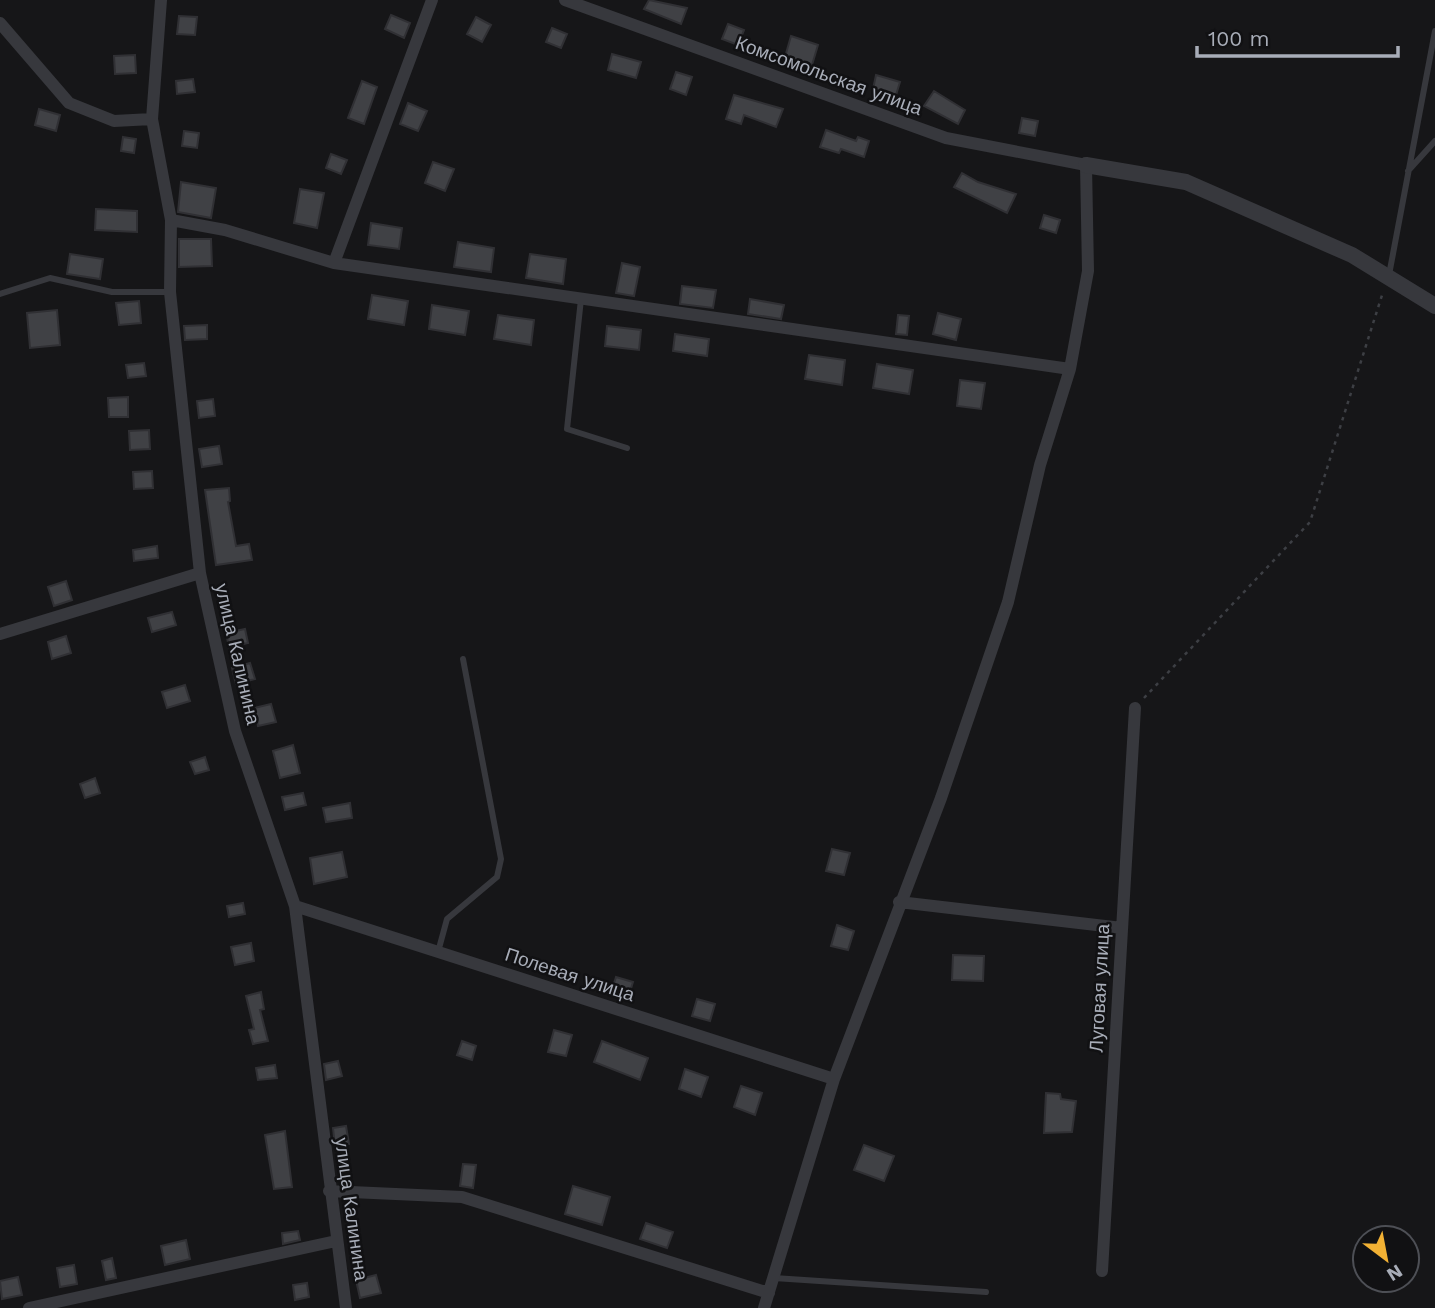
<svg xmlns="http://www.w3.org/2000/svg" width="1435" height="1308" viewBox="0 0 1435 1308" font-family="'Work Sans',sans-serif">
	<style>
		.building { fill: #404145; stroke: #303034; stroke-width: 2 }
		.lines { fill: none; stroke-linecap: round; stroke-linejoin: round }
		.path { stroke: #3d3f44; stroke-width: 2.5; stroke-dasharray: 3.5 5; stroke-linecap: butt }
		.service { stroke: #37383d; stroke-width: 6 }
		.minor { stroke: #37383d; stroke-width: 12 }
		.tertiary { stroke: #37383d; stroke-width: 16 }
		.labels { text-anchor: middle; stroke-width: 5; stroke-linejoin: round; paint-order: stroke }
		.street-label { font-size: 19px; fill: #a8adb8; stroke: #111113 }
	</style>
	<rect width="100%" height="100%" fill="#161618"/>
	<path class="building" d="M649 0 687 8 681 24 644 9Z
		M391 15 410 23 404 38 385 29Z
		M179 16 197 17 195 35 177 34Z
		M476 17 491 25 482 42 467 34Z
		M728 24 744 30 738 45 722 39Z
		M552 28 567 34 561 48 546 42Z
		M791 36 818 45 812 65 785 57Z
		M612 54 641 62 636 78 608 70Z
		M135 55 136 73 115 74 114 56Z
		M676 72 692 77 686 95 670 89Z
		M876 75 900 82 896 95 873 89Z
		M193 79 195 92 177 94 176 81Z
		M362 81 377 87 364 124 348 118Z
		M934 91 965 110 958 124 924 106Z
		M734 95 783 109 776 127 744 115 741 124 726 119Z
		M408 103 427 111 418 131 400 124Z
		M39 109 60 115 56 131 35 125Z
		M1022 118 1038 121 1035 136 1019 133Z
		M826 130 856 141 858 137 869 141 864 157 841 149 839 153 820 147Z
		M184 131 199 133 197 148 182 146Z
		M123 137 136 139 134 153 121 151Z
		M331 154 347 160 341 174 326 168Z
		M433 162 454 169 445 191 425 183Z
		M962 173 978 182 1016 194 1007 213 954 187Z
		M181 182 216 188 211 218 178 212Z
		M300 189 324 193 317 228 294 223Z
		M96 209 137 211V232L95 230Z
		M1044 215 1060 220 1056 233 1040 228Z
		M371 223 402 228 399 249 368 245Z
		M179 239H211L212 266 179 267Z
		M458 242 494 248 491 272 454 267Z
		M70 254 103 259 100 279 67 274Z
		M530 254 566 259 563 284 526 278Z
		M622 263 640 267 634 296 616 293Z
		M682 286 716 290 713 308 680 304Z
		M372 295 408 301 404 325 368 319Z
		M750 299 784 305 781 319 748 314Z
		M139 301 141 323 119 325 116 303Z
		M432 305 469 311 465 335 429 329Z
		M57 310 60 345 30 348 27 313Z
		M938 313 961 319 956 340 933 334Z
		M498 315 534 320 531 345 494 339Z
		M898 315 909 316 907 335 896 334Z
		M207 325V339L185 340 184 326Z
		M607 326 641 330 639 350 605 346Z
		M675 334 709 339 707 356 673 351Z
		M809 355 845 360 842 385 805 379Z
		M144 363 146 376 128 378 126 365Z
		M877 364 913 370 909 394 873 388Z
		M960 380 985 383 981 409 957 406Z
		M128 397V417H109L108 398Z
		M213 399 215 416 199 418 197 401Z
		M149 430 150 449 130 450 129 431Z
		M219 446 222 464 202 467 199 449Z
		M152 471 153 488 134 489 133 472Z
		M229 488 230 501 228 502 236 546 249 544 252 560 216 565 205 490Z
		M157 546 158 558 134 561 133 550Z
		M66 581 72 600 54 606 48 587Z
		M172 612 176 625 152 632 148 618Z
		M245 629 248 643 229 647 226 633Z
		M66 636 71 653 52 659 48 642Z
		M250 663 255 679 236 684 232 668Z
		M185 685 190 701 167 708 162 692Z
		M271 704 276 722 258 726 254 708Z
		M293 745 300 773 280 778 273 751Z
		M205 757 209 770 195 774 190 762Z
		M95 778 100 793 85 798 80 784Z
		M303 793 306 805 285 810 282 797Z
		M350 803 352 818 326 822 323 808Z
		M832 849 850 853 844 875 826 871Z
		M342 852 347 877 314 884 310 858Z
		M243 903 245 914 229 917 227 906Z
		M837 925 854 931 848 950 831 946Z
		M251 943 254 961 235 965 231 947Z
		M953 955 984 956 983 981 952 980Z
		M616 977 633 982 628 998 611 993Z
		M261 992 264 1009 260 1010 268 1041 253 1044 249 1030 254 1029 246 996Z
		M697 999 715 1004 710 1021 692 1016Z
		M554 1030 572 1035 566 1056 548 1052Z
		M462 1041 476 1046 472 1060 457 1055Z
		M602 1041 648 1058 640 1080 594 1062Z
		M338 1061 342 1076 326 1080 324 1064Z
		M275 1065 277 1078 258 1080 256 1068Z
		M685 1069 708 1077 701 1097 679 1089Z
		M741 1086 762 1093 755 1115 734 1107Z
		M1046 1093 1060 1094 1061 1099 1076 1101 1072 1132 1044 1133Z
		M346 1126 349 1144 335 1146 333 1128Z
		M285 1131 292 1187 274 1189 265 1135Z
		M864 1145 894 1156 884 1181 854 1170Z
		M463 1164 476 1165 473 1188 460 1186Z
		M573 1186 610 1197 602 1225 565 1214Z
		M646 1223 673 1232 667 1248 640 1239Z
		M298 1231 300 1240 283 1244 282 1233Z
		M186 1240 190 1259 165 1265 161 1246Z
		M112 1258 116 1278 106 1280 102 1261Z
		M74 1265 77 1284 60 1287 57 1268Z
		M376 1275 381 1293 360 1298 356 1280Z
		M18 1277 22 1295 2 1299 0 1281Z
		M307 1283 309 1297 295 1300 293 1285Z"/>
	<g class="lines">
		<path class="path" d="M1144 698 1310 522 1383 292"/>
		<path class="service" d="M1408 171 1435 141
			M1389 275 1435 31
			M0 294 50 278 112 292H170
			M581 299 567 429 627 448
			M438 952 447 919 497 877 501 859 463 659
			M774 1278 986 1292"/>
		<path class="minor" d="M161 0 152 119 171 220 170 292 200 573 235 731 295 906 346 1308
			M565 0 946 138 1086 165 1088 271 1070 369 1040 465 1008 602 941 798 834 1079 764 1308
			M0 23 69 103 114 121 152 119
			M171 220 225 230 334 263 1070 369
			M334 263 432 0
			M0 634 200 573
			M899 902 1122 928
			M295 906 834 1079
			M329 1191 462 1197 769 1293
			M1102 1271 1135 708
			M29 1308 336 1241"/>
		<path class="tertiary" d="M1086 165 1186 182 1352 255 1435 306"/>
	</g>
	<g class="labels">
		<g class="street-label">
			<text transform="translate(829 75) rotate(20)" y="7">Комсомольская улица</text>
			<text transform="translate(238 654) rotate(77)" y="7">улица Калинина</text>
			<text transform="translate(570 974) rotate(18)" y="7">Полевая улица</text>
			<text transform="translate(1099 988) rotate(-87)" y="7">Луговая улица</text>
			<text transform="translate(352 1209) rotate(82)" y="7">улица Калинина</text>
		</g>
	</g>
	<g transform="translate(1386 1259) rotate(148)"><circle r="33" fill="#111113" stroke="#4d4f55" stroke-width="2"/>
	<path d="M0-5L12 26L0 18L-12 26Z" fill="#f2b134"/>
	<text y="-10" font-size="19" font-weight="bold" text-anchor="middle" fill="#a8adb8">N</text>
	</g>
	<path d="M1197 46v10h201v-10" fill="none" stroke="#a8adb8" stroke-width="3.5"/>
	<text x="1208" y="46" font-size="21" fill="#a8adb8" stroke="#111113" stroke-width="5" paint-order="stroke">100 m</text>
</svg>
